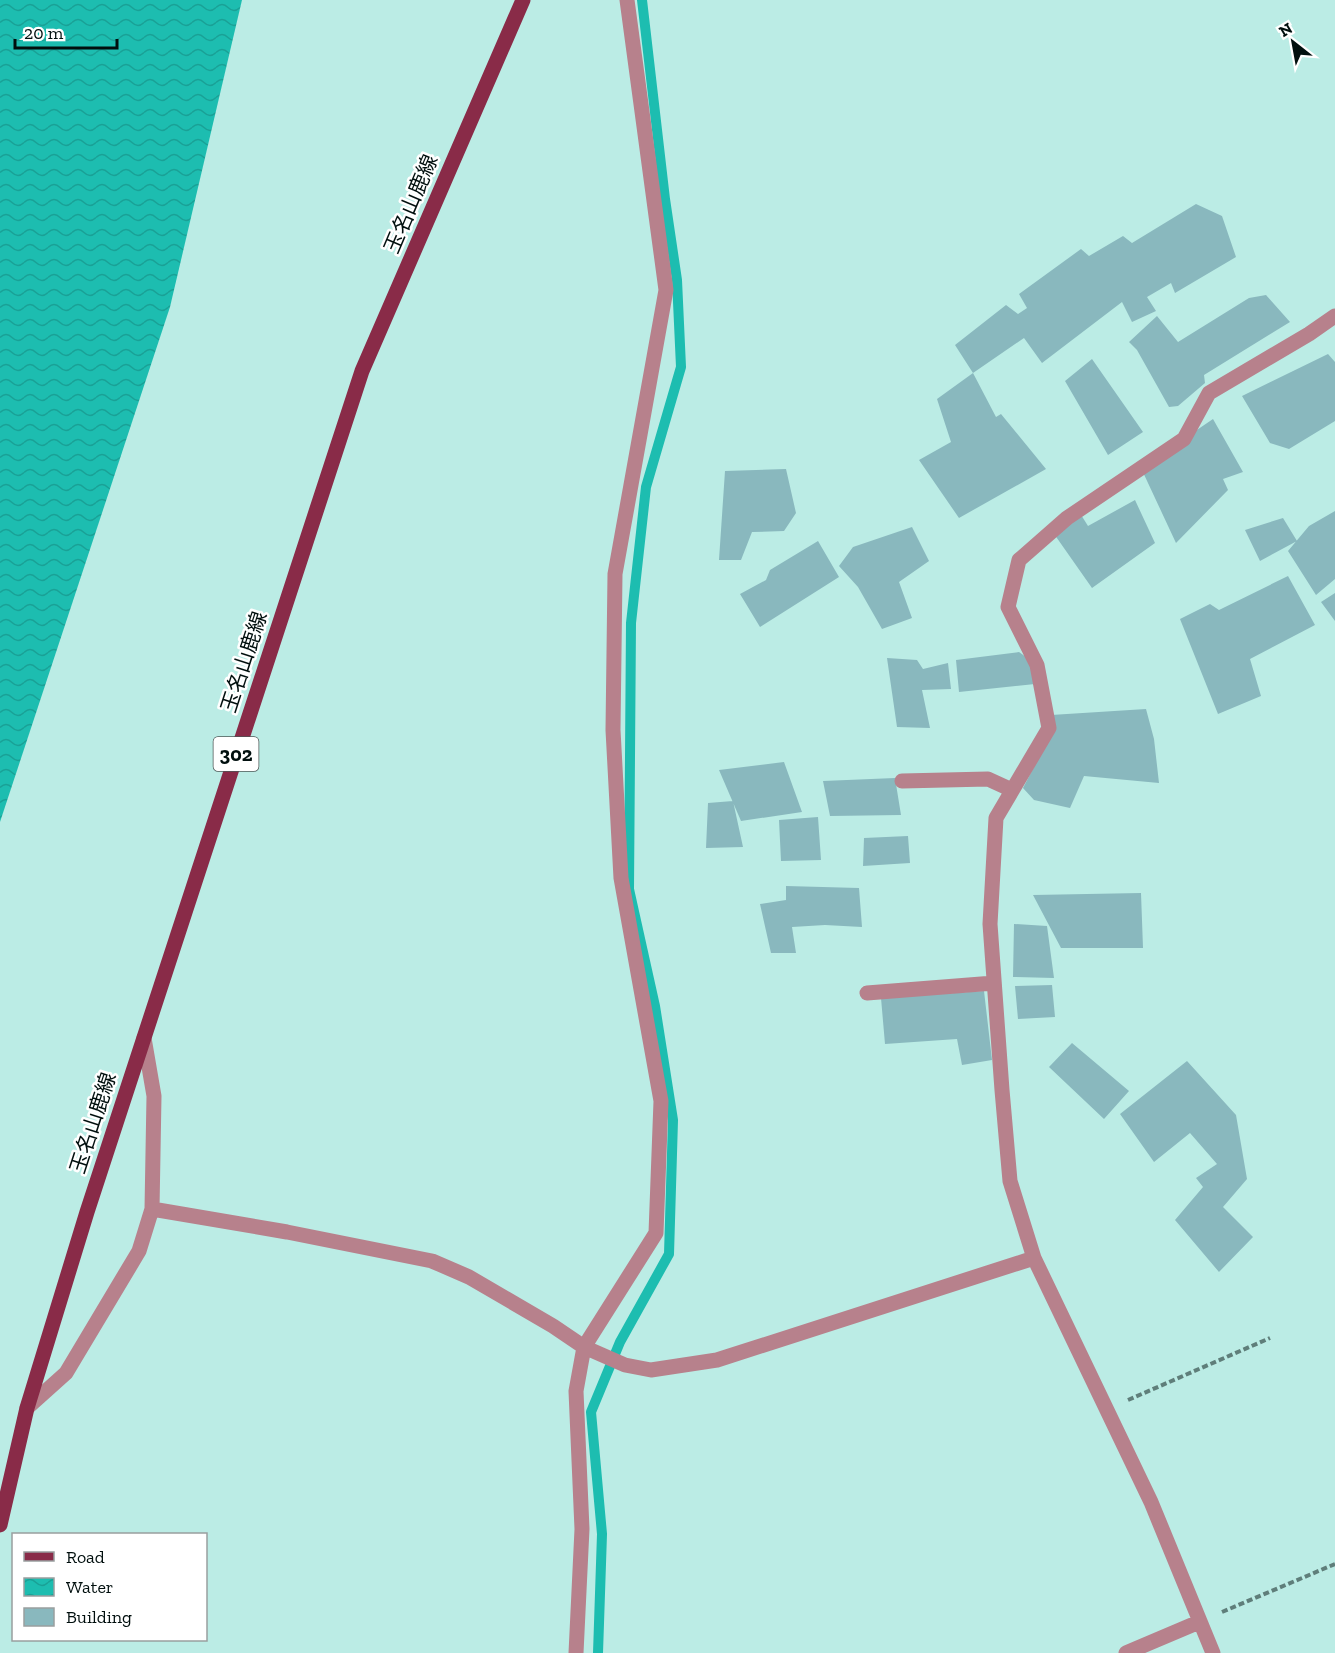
<svg xmlns="http://www.w3.org/2000/svg" width="1335" height="1653" viewBox="0 0 1335 1653" font-family="'Zilla Slab','Noto Sans JP',serif">
	<style>
		.water { fill: url(#water-waves) }
		.lines { fill: none; stroke-linecap: round; stroke-linejoin: round }
		.stream { stroke: #1dbdb0; stroke-width: 10 }
		.building { fill: #89b8be }
		.path { stroke: #5f7e7a; stroke-width: 4; stroke-dasharray: 6 3; stroke-linecap: butt }
		.minor { stroke: #b7818c; stroke-width: 15 }
		.primary { stroke: #892b48; stroke-width: 15 }
		.labels { text-anchor: middle; stroke-width: 5; stroke-linejoin: round; paint-order: stroke }
		.shield { fill: #fff; stroke: #4d5756; stroke-width: 1.5 }
		.shield-label { font-size: 20px; font-weight: bold; fill: #010f0e }
		.street-label { font-size: 21px; fill: #010f0e; stroke: #fff }
	</style>
	<defs>
		<pattern id="water-waves" width="16" height="10" patternUnits="userSpaceOnUse" patternTransform="scale(1.5)"><rect width="16" height="10" fill="#1dbdb0"/><path d="M0 5q4-4 8 0t8 0" fill="none" stroke="#19a196"/></pattern>
	</defs>
	<rect width="100%" height="100%" fill="#bbece5"/>
	<path class="water" d="M0 0H242L170 307 0 822Z"/>
	<g class="lines">
		<path class="stream" d="M598 1653 602 1534 591 1412 620 1342 669 1254 673 1120 655 1006 629 889 631 623 646 487 681 367 677 280 665 199 642 0"/>
	</g>
	<path class="building" d="M1196 204 1222 216 1236 257 1175 293 1171 283 1147 297 1156 311 1132 322 1122 302 1042 363 1024 338 973 373 996 417 1001 414 1046 469 959 518 919 460 951 442 937 399 973 373 955 345 1006 305 1018 314 1027 308 1019 294 1081 249 1089 256 1123 236 1132 243Z
		M1266 295 1290 322 1204 375 1205 383 1178 406 1169 407 1137 350 1129 342 1157 316 1178 342 1249 298Z
		M1328 354 1335 362V421L1289 449 1270 443 1242 396Z
		M1092 359 1143 432 1108 455 1065 381Z
		M1213 419 1243 472 1223 479 1228 490 1176 543 1141 468Z
		M786 469 796 513 784 531 752 532 741 560H719L725 471Z
		M1135 500 1155 543 1092 588 1052 531 1078 510 1088 526Z
		M1335 511V579L1316 595 1288 551 1309 526Z
		M1283 518 1297 541 1260 561 1245 530Z
		M912 527 929 561 899 582 912 618 882 629 858 587 839 566 853 547Z
		M818 541 839 577 760 627 740 594 766 580 770 570Z
		M1288 576 1315 625 1250 659 1261 696 1218 714 1180 619 1210 604 1219 610Z
		M1335 593V621L1321 602Z
		M1019 652 1037 665 1035 684 959 692 956 660Z
		M887 658 917 660 923 669 948 663 951 689 922 690 930 728 897 727Z
		M1146 709 1154 739 1159 783 1084 776 1070 808 1034 800 1023 788 1054 729 1051 715Z
		M784 762 802 812 741 821 719 770Z
		M895 778 901 815 830 816 823 781Z
		M733 801 743 847 706 848 708 803Z
		M818 817 821 860 781 861 779 820Z
		M908 836 910 863 863 866 864 838Z
		M786 886 859 888 862 927 825 925 792 927 796 953H771L760 904 786 900Z
		M1141 893 1143 948H1061L1033 895Z
		M1014 924 1047 926 1054 978 1013 977Z
		M1052 985 1055 1017 1018 1019 1015 986Z
		M984 991 992 1060 962 1065 957 1039 885 1044 881 998Z
		M1072 1043 1129 1091 1104 1119 1049 1067Z
		M1187 1061 1236 1115 1247 1179 1223 1207 1253 1237 1219 1272 1175 1220 1203 1187 1196 1178 1217 1164 1190 1133 1154 1162 1120 1114Z"/>
	<g class="lines">
		<path class="path" d="M1128 1400 1270 1338
			M1222 1612 1335 1564"/>
		<path class="minor" d="M902 781 988 779 1012 790
			M867 993 994 983
			M144 1038 154 1096 152 1209
			M27 1408 66 1373 139 1251 152 1209 287 1232 432 1261 469 1277 553 1326 584 1347 625 1365 651 1370 717 1360 1034 1258
			M576 1653 582 1529 576 1391 584 1347 656 1233 661 1101 621 878 613 730 615 574 666 290 627 0
			M1126 1653 1199 1622
			M1213 1653 1151 1502 1034 1258 1010 1181 1002 1090 990 924 996 818 1049 728 1037 665 1008 607 1019 560 1067 518 1184 439 1209 393 1309 334 1335 316"/>
		<path class="primary" d="M0 1525 27 1408 87 1212 362 371 523 0"/>
	</g>
	<g class="labels">
		<rect class="shield" x="213.5" y="737" width="45" height="34" rx="4.5"/>
		<g class="shield-label">
			<text x="236" y="761">302</text>
		</g>
		<g class="street-label">
			<text transform="translate(411 204) rotate(-67)" y="7">玉名山鹿線</text>
			<text transform="translate(244 662) rotate(-72)" y="7">玉名山鹿線</text>
			<text transform="translate(93 1123) rotate(-72)" y="7">玉名山鹿線</text>
		</g>
	</g>
	<rect x="12" y="1533" width="195" height="108" fill="#ffffff" stroke="#999f9f" stroke-width="1.5"/>
	<rect x="24" y="1552" width="30" height="9" fill="#892b48" stroke="#999f9f" stroke-width="1.5"/>
	<text x="66" y="1563" font-size="18" fill="#010f0e">Road</text>
	<rect x="24" y="1578" width="30" height="18" fill="url(#water-waves)" stroke="#999f9f" stroke-width="1.5"/>
	<text x="66" y="1593" font-size="18" fill="#010f0e">Water</text>
	<rect x="24" y="1608" width="30" height="18" fill="#89b8be" stroke="#999f9f" stroke-width="1.5"/>
	<text x="66" y="1623" font-size="18" fill="#010f0e">Building</text>
	<g transform="translate(1293 42) rotate(329)" stroke="#ffffff" stroke-width="4.5" paint-order="stroke">
	<path d="M0-4.5L10 22L0 15L-10 22Z" fill="#010f0e"/>
	<text y="-9" font-size="16" font-weight="bold" text-anchor="middle" fill="#010f0e">N</text>
	</g>
	<path d="M15 39v9h102v-9" fill="none" stroke="#010f0e" stroke-width="3"/>
	<text x="24" y="39" font-size="18" fill="#010f0e" stroke="#ffffff" stroke-width="4.5" paint-order="stroke">20 m</text>
</svg>
